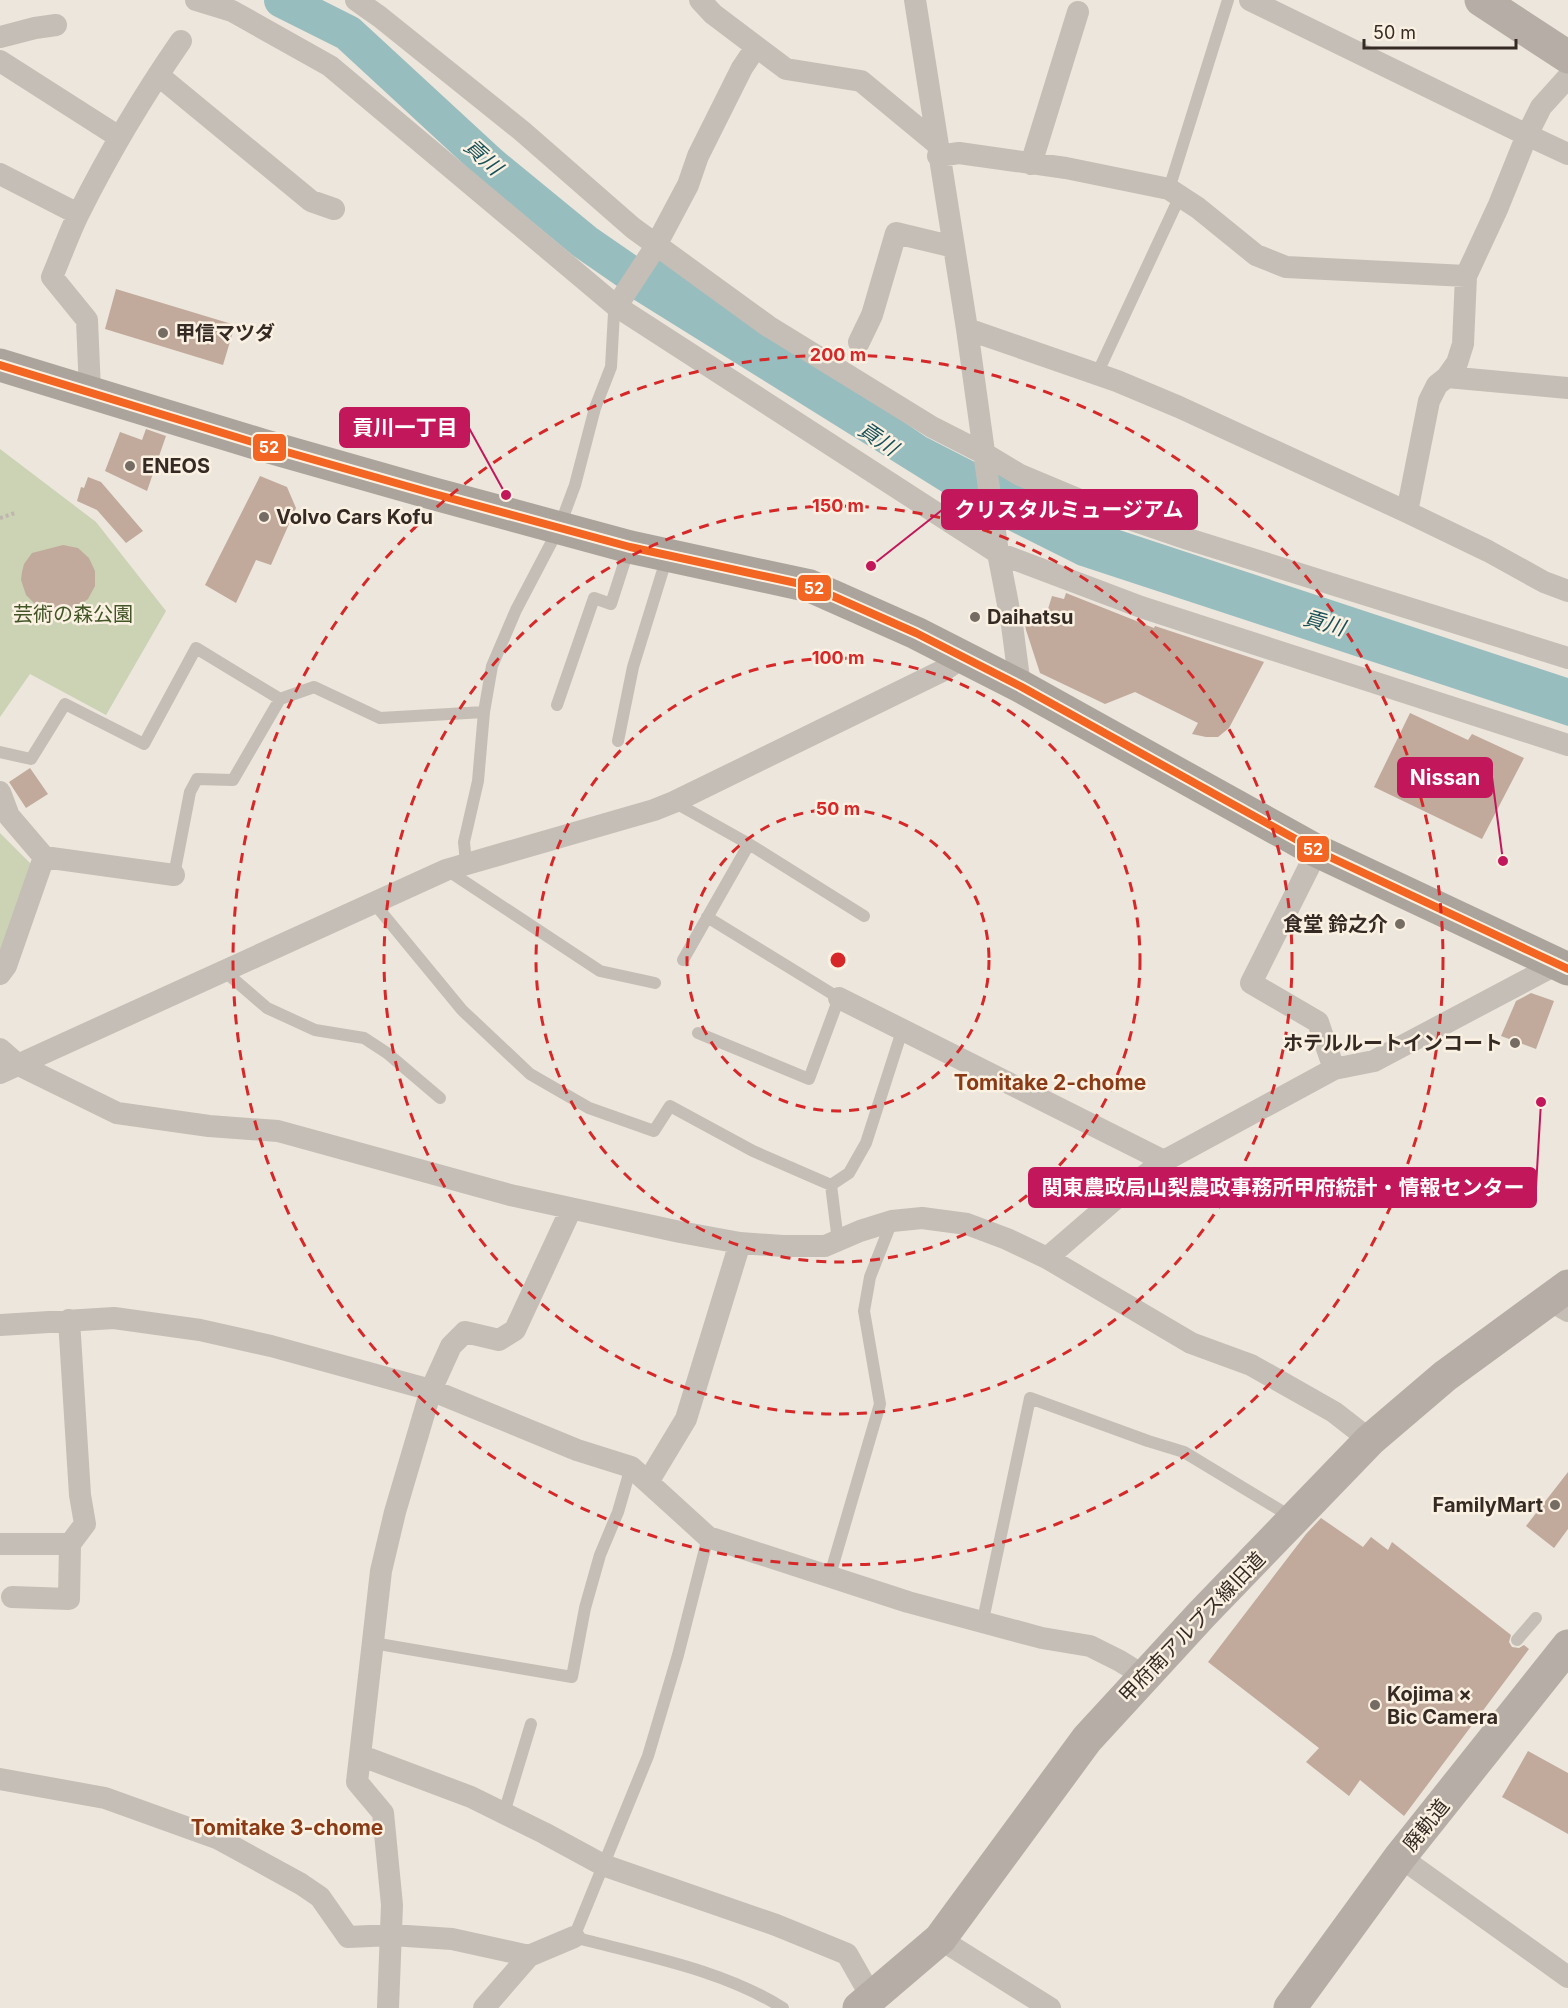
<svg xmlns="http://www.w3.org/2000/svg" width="1568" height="2008" viewBox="0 0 1568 2008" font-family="Inter,'Noto Sans JP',sans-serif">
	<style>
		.green { fill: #cbd3b4 }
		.water { fill: #97bdbf }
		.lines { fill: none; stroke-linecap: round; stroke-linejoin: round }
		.river { stroke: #97bdbf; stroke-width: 36 }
		.building { fill: #c1aa9c }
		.path { stroke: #beb6ae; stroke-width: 4; stroke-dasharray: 3 3; stroke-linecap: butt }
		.lane { stroke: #c5beb6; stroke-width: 12 }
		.street { stroke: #c5beb6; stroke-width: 22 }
		.secondary { stroke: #b6aea6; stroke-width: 33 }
		.highway { stroke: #aba49c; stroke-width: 33 }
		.bus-1-casing { stroke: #fbf1e2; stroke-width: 12 }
		.bus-1 { stroke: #f26522; stroke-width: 8 }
		.ring { fill: none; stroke: #d62828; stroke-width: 3; stroke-dasharray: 10 8 }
		.poi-dot { fill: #756c64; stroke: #fbf1e2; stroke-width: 2 }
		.labels { text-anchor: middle; stroke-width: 5; stroke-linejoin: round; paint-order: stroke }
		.poi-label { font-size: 20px; font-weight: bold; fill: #352b24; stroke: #fbf1e2; text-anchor: start }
		.park-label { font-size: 20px; fill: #415526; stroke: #fbf1e2 }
		.street-label { font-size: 20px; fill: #352b24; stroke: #fbf1e2 }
		.water-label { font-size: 21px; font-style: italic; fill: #17515a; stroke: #fbf1e2 }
		.neighbourhood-label { font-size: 21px; font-weight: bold; fill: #8b3a16; stroke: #fbf1e2 }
		.centre { fill: #d62828; stroke: #fbf1e2; stroke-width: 3 }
		.ring-label { font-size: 18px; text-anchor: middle; font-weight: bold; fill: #d62828; stroke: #fbf1e2; stroke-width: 5; stroke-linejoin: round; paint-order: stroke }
		.leader { fill: none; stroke: #c2185b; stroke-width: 2 }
		.callout-dot { fill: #c2185b; stroke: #fbf1e2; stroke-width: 2 }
		.callout { fill: #c2185b; stroke: #c2185b; stroke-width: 2 }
		.callout-label { font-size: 21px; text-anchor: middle; font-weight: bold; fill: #fff }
		.line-badge { stroke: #fbf1e2; stroke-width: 2 }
		.badge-label { font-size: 16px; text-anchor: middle; font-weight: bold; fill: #fff }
	</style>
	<rect width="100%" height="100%" fill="#ece6dc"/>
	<path class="green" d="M0 449 96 522 166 611 106 715 30 674 0 717Z
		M0 833 33 866 0 959Z"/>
	<path class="water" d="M656 253 926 437 1086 519 1568 678V726L1078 565 984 518 628 296Z"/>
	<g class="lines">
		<path class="river" d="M282 0 348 33 490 164 585 242 666 298"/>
	</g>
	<path class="building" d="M116 289 235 325 223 365 105 329Z
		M146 429 166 436 147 491 105 471 120 432 142 440Z
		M260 476 287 487 296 508 271 565 256 560 236 603 205 585Z
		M88 477 101 482 143 531 126 543 97 510 77 501 81 487 84 488Z
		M63 545 78 548 89 558 95 571V586L88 599 76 608 60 611 44 609 37 606 26 595 21 580 22 572 24 564 32 553Z
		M1066 593 1154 628 1155 626 1264 662 1229 728 1218 737H1206L1192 734 1198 723 1135 692 1105 704 1040 673 1026 630 1024 618 1048 609 1052 596 1064 599Z
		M1410 713 1468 740 1472 734 1524 758 1482 839 1374 787Z
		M30 768 48 794 26 808 9 782Z
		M1531 993 1554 1001 1536 1049 1501 1036 1516 1001Z
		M1568 1472V1529L1554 1548 1526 1526Z
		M1321 1518 1363 1547 1371 1537 1388 1550 1392 1542 1511 1635 1509 1642 1512 1647 1519 1648 1524 1645 1529 1649 1404 1816 1360 1780 1349 1796 1306 1762 1319 1748 1208 1662 1306 1534Z
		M1528 1751 1568 1773V1834L1502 1797Z"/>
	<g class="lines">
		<path class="path" d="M0 518 15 513"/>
		<path class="lane" d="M1169 189 1228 0
			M1097 374 1180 196
			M557 705 594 598 611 604 629 548
			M618 741 633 667 667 557
			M0 752 31 759 65 704 144 744 196 648 280 699
			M674 802 749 844 864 916
			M466 863 464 842 478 781 484 712 492 666 516 610 559 528 575 485 595 408 611 367 614 313 618 303
			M447 870 600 971 655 983
			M174 875 190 792 197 779 233 780 280 699 314 687 380 718 484 712
			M373 902 462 1010 530 1074 589 1108 654 1131 670 1106 753 1151 831 1185 838 1241
			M683 960 749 844
			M223 970 267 1008 315 1030 364 1038 387 1053 440 1098
			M698 1033 809 1079 839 998 707 917
			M831 1185 849 1173 866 1143 902 1031
			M708 1537 678 1655 648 1756 574 1937C644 1956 721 1969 783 2008
			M830 1575 880 1404 864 1311 870 1277 892 1221
			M983 1620 1030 1398 1148 1441 1184 1452 1293 1518
			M1517 1640 1536 1618
			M373 1643 572 1677 585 1608 600 1555 618 1512 631 1467
			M504 1813 531 1724"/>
		<path class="street" d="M196 0 232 11 330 66 616 306 998 553 1141 607 1568 745
			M356 0 380 17 522 131 633 228 768 326 932 427 985 454 1020 475 1106 511 1188 539 1568 658
			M700 0 713 14 786 69 861 81 936 143
			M915 0 967 329 998 553 1012 625 1020 686
			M1250 0 1527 135 1568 154
			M0 37 35 28 56 25
			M0 61 119 137
			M158 75 311 201 334 209
			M938 156 959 153 1066 168 1169 189 1198 208 1256 255 1286 267 1466 276
			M1031 164 1078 12
			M0 174 78 214
			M620 301 654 249 688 185 698 156 742 68 756 47
			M967 329 1117 381 1179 407 1407 512 1488 551 1544 582 1568 591
			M859 342 872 315 896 233 954 247
			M1447 377 1568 388
			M90 391 87 320 52 277C61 256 69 233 79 213 109 153 143 96 181 41
			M1407 512 1429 401 1437 385 1447 377 1457 363 1463 344 1466 276 1498 207 1527 135 1541 107 1568 77
			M0 792 9 816 44 857 174 875
			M1317 851 1251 983 1318 1022 1334 1069
			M0 974 6 966 44 857
			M839 998 1164 1161
			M0 1049 17 1064 117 1113 209 1126 278 1131 510 1195 680 1232 740 1243 783 1246H825L860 1231 892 1221 922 1218 967 1224 1007 1239 1047 1258 1191 1343 1251 1365 1334 1412 1370 1440
			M0 1073 446 870 654 810 674 802 946 669 962 658
			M1047 1258 1128 1188 1164 1161 1334 1069 1374 1061 1557 964
			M1549 1300 1568 1311
			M0 1325 114 1318 200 1330 271 1346 431 1390 577 1450 631 1467 708 1537 908 1602 1042 1638 1090 1646 1120 1661 1144 1676
			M648 1482 686 1419 740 1243
			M0 1544H70
			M12 1597 69 1599 70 1544 85 1524 80 1495 69 1320
			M362 1756 471 1797 544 1833 603 1865 776 1925 847 1954 872 1998
			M0 1779 105 1798 219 1839 301 1884 320 1897 348 1937 392 1935 452 1939 529 1956
			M1400 1857 1568 1977
			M940 1939 1050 2008
			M388 2008 392 1905 383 1813 357 1782 381 1571 395 1512 431 1390 451 1346 465 1332 499 1340 515 1330 571 1209
			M484 2008 529 1956 574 1937"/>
		<path class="secondary" d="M1481 0 1568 57
			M859 2008 940 1939 1087 1739 1202 1614 1370 1440 1445 1376 1568 1286
			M1290 2008 1400 1857 1568 1646"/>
		<path class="highway" d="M0 365 262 445 431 493 630 547 810 586 916 633 1020 686 1317 851 1568 969"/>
		<g class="bus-1-casing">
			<path id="bus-1" d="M0 365 262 445 431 493 630 547 810 586 916 633 1020 686 1317 851 1568 969"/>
		</g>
		<use href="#bus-1" class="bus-1"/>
	</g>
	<g class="ring">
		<circle cx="838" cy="960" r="151"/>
		<circle cx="838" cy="960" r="302"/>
		<circle cx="838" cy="960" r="454"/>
		<circle cx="838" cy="960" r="605"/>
	</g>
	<g class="poi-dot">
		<circle cx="163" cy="333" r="6"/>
		<circle cx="130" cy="466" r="6"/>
		<circle cx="264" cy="517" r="6"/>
		<circle cx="975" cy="617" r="6"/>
		<circle cx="1400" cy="924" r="6"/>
		<circle cx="1515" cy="1043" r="6"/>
		<circle cx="1555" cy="1505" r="6"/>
		<circle cx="1375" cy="1705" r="6"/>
	</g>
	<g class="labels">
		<g class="poi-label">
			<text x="175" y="340">甲信マツダ</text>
			<text x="142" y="473">ENEOS</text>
			<text x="276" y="524">Volvo Cars Kofu</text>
			<text x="987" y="624">Daihatsu</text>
			<text x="1388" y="931" text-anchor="end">食堂 鈴之介</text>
			<text x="1503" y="1050" text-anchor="end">ホテルルートインコート</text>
			<text x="1543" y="1512" text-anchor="end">FamilyMart</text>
			<text x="1387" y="1701">Kojima ×<tspan x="1387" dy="23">Bic Camera</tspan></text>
		</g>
		<g class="park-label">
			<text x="73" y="621">芸術の森公園</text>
		</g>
		<g class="street-label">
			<text transform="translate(1192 1627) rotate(-46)" y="7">甲府南アルプス線旧道</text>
			<text transform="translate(1426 1825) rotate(-51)" y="7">廃軌道</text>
		</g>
		<g class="water-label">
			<text transform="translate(483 157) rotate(42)" y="7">貢川</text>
			<text transform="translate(878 439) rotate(34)" y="7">貢川</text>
			<text transform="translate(1324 623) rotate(16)" y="7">貢川</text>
		</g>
		<g class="neighbourhood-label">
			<text x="1050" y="1090">Tomitake 2-chome</text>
			<text x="287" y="1835">Tomitake 3-chome</text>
		</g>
	</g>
	<circle cx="838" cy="960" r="9" class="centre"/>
	<g class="ring-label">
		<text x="838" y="361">200 m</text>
		<text x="838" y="512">150 m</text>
		<text x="838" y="664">100 m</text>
		<text x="838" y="815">50 m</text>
	</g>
	<path class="leader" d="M506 495L469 428M871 566L942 510M1503 861L1492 777M1541 1102L1536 1187"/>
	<g class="callout-dot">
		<circle cx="506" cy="495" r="6"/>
		<circle cx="871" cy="566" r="6"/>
		<circle cx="1503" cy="861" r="6"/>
		<circle cx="1541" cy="1102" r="6"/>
	</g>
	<g class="callout">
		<rect x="340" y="408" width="129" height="39" rx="6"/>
		<rect x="942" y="490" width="255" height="39" rx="6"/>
		<rect x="1398" y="758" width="94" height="39" rx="6"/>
		<rect x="1029" y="1168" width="507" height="39" rx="6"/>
	</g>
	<g class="callout-label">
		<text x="405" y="435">貢川一丁目</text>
		<text x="1069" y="517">クリスタルミュージアム</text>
		<text x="1445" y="785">Nissan</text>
		<text x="1283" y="1195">関東農政局山梨農政事務所甲府統計・情報センター</text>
	</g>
	<g class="line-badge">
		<rect x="252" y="433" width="35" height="29" rx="6" fill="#f26522"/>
		<rect x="797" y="574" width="35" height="28" rx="6" fill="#f26522"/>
		<rect x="1296" y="835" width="34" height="28" rx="6" fill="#f26522"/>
	</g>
	<g class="badge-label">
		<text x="269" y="453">52</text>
		<text x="814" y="594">52</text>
		<text x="1313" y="855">52</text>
	</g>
	<path d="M1364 39v9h152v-9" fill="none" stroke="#352b24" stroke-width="3"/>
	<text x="1373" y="39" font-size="18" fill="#352b24" stroke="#fbf1e2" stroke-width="4.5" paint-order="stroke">50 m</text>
</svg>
